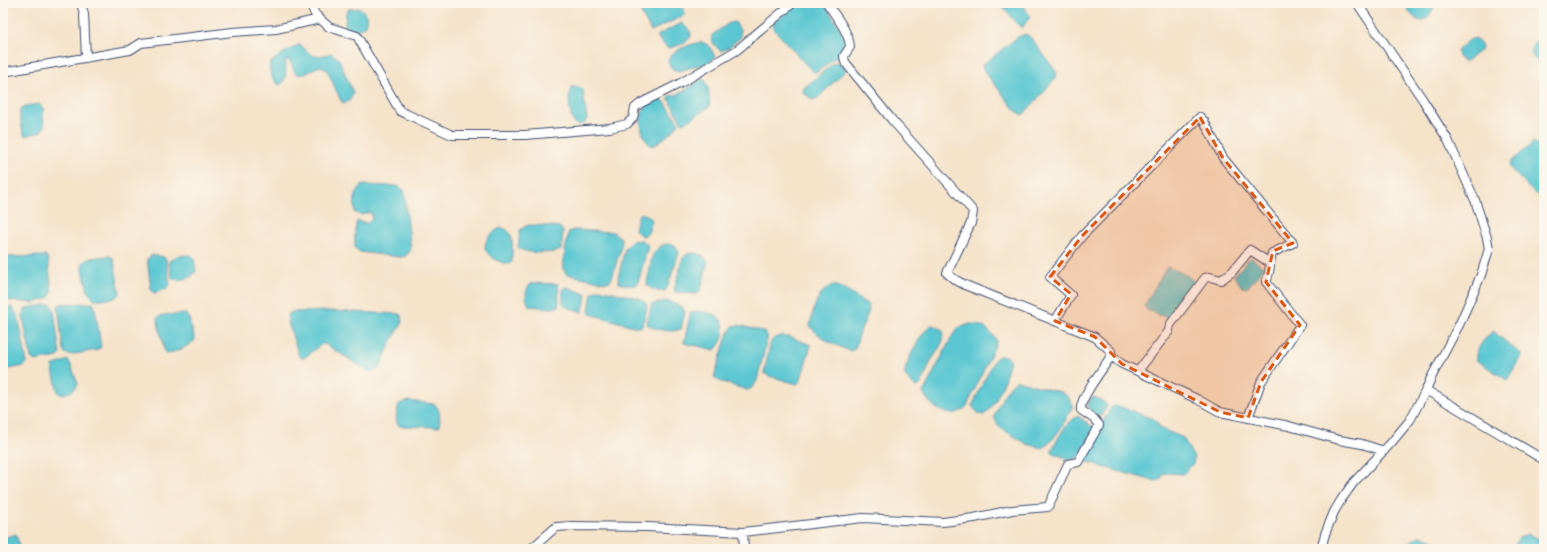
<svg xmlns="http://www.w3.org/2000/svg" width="1547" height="552" viewBox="0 0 1547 552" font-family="'IM FELL Great Primer',serif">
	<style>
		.water { fill: #5bc7d2; stroke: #3b7b98 }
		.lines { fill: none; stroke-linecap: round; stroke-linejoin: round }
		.minor-casing { stroke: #3c4a6e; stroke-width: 10 }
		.minor { stroke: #fff; stroke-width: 8 }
		.marked { fill: #de5710; fill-opacity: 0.2; stroke: #de5710; stroke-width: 3; stroke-dasharray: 8 5; stroke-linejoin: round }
	</style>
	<rect width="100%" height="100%" fill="#fbf7ec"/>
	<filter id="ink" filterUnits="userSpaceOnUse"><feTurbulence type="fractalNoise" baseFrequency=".025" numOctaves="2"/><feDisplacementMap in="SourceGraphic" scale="8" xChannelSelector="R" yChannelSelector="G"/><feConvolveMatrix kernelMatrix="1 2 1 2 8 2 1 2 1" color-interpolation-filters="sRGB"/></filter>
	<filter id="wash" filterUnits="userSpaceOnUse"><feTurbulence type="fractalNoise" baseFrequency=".012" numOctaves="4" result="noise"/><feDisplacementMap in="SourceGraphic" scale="16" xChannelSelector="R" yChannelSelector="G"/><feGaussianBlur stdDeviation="0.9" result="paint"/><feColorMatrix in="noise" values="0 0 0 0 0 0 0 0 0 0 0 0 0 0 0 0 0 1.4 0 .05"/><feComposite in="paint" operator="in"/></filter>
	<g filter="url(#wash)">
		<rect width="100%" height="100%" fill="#f5e3ca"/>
		<path class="water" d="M640 3H681L685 13 683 16 651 31 642 15Z
			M799 3H824L847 40 846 49 817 72H814L810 69 773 28V24L776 21Z
			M1000 3H1022L1030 16 1023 27 1019 26Z
			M1410 3H1429L1434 8C1423 28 1415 22 1406 6Z
			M360 8C375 20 363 35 347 27L345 25 346 13 349 9Z
			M735 22 740 30 741 37 729 47 722 51C716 48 711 42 712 35L729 23Z
			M682 23 690 31 691 36C687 43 674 48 667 48L658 38V35Z
			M1026 34 1031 38 1057 73 1054 80 1023 115 1016 111 984 71 982 65 1018 37Z
			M1544 35V67L1531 55C1530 46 1536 40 1544 35Z
			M1476 38 1481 44 1482 49 1465 62 1458 57 1457 51 1469 40Z
			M702 42C710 45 712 50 715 57 710 64 703 64 696 66 691 67 683 71 678 71 675 71 672 68 670 66 661 53 693 43 702 42Z
			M299 45C305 47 308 55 315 56 319 57 327 54 331 53L339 59 353 93C351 99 350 102 344 103L341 101 327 70 321 66C313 67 303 80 295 72 293 69 292 64 289 60H286L285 62C286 70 287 80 280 85 272 82 269 71 270 63L282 54Z
			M835 62 841 63 845 69 844 72 818 98 812 100 803 92 804 88Z
			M701 79 705 80C708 86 711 100 709 107L686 122 682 123 669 100V96L678 94 694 85Z
			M572 87H580L583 90 586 114 587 119 584 124 576 125C569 120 567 94 572 87Z
			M659 100 665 102 679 123 674 130 655 145 651 146C640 137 636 112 650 103 652 102 656 101 659 100Z
			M39 104 43 108 44 128 40 132 25 136 23 133 19 112 25 106Z
			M1534 142 1544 151V192L1540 195 1534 193 1510 168V163Z
			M363 185 398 186 404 190 411 250 406 256 400 257 360 252 355 248V230L357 221 367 223 372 219 371 212 361 215 355 213C354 203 354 191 363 185Z
			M640 214C644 213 650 216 652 220L648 233 644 236 640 235 635 230 638 216Z
			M530 225 560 227 563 232 561 250C553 254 525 254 518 248L520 230 526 226Z
			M501 228C517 229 511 252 512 262L510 264C501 264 489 257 485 249 485 238 492 232 501 228Z
			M573 230 613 232 621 238 622 243 612 278 610 281 605 282 566 274C560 267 567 244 568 234L569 232Z
			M641 240 647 244 648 246 638 283 634 286 619 283 618 278 625 248 632 241Z
			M665 244 675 245 679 252 668 286 665 291C658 292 652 290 647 285 647 279 649 275 650 269 651 257 653 250 665 244Z
			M695 253 702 255 708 261 701 290 696 294 675 292 674 290 683 258 687 254Z
			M152 255 164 257 166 259 170 285 166 289 154 293 151 289 147 259Z
			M188 255 192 256 194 259 196 271C191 280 181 280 172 279L169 261 177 256Z
			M46 256 48 259 52 292 49 298 34 303 3 300V257Z
			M109 256 112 257 114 261 120 294 118 296 112 299H94L88 292 82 265C86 256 100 257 109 256Z
			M1252 258 1264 268 1247 288 1242 287 1234 276 1249 259Z
			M1167 267C1177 271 1191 275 1196 285L1172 320 1147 310 1144 306Z
			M533 283 558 284 559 303 558 307 551 308 529 306C525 298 524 287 533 283Z
			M833 285C845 287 856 299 868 304L869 311 861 329 855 348 851 351C836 346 819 338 810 326 814 309 815 293 833 285Z
			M567 287 583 293 587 295 582 312 566 307 563 304V291L564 288Z
			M599 289 639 298 646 303 647 309 642 326 637 327 590 314 589 311 592 293Z
			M668 301 683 308 685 312 681 329C674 333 652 330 647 324L652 304Z
			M93 303 95 308 101 347 97 350 69 355 65 353 63 350 58 306 60 304Z
			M51 304 54 311 60 355 58 357 35 361 31 358 30 352 22 313 27 308Z
			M12 307 18 316 27 363 24 366 3 370V308Z
			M331 311 400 314 402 318V324L392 340 379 369 372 372 368 371 325 344H322L304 358H302L299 356 288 322 287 315 292 312Z
			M696 311C704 312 715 313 720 319 728 327 722 343 715 350L684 343 690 315 691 313Z
			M186 314 189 319 195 340C189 346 173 354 165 353L157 318 163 315Z
			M970 324C983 324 990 330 997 341L967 406C965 408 962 411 959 412 945 418 930 405 923 393L954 333 958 328Z
			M738 325 762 331 768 336 757 380C754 386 752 389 747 390L719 381 714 377 727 336 733 326Z
			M931 325C956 329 938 349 931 361 928 368 925 376 921 384L919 386 915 387C912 384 907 379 905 375 903 365 923 330 931 325Z
			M1493 331 1522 355 1507 380 1476 360C1474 350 1486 337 1493 331Z
			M781 336 790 337 811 345 800 382 797 384 769 376 764 373C765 369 770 342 772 340 774 338 778 337 781 336Z
			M999 356H1006L1010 359C1006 377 998 404 984 415L979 414 972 406 994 360Z
			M68 360 70 363 78 384C75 391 67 394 60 394L58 392 52 366Z
			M1017 380 1047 389 1061 392 1068 397 1073 406C1065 421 1057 438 1043 448L1027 444 999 427 994 417C1000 402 1004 390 1017 380Z
			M1094 397 1103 401 1107 405 1101 416C1096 416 1089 411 1087 406L1090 399Z
			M409 401 434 404C441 408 440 420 439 427L399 426C394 420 397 411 399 404Z
			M1113 406 1121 407 1156 420 1160 428 1183 438 1194 458 1193 464 1183 474 1164 473 1160 480 1154 481 1103 467 1084 460 1110 409Z
			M1078 416 1094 428 1081 455 1071 461 1052 452V450C1059 437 1064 424 1078 416Z
			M16 534 20 549H3V538Z
			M1528 534 1544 541V549H1513L1519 538Z
			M1419 536 1432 539 1433 549H1406L1410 542Z"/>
	</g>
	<g filter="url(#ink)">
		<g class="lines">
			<g class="minor-casing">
				<path id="minor" d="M81 3 84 14 86 58
					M310 3 315 14 320 19
					M827 3C835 16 849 31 850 47L844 56 845 62 892 120 973 211 971 223 947 273 954 279 965 285 1095 337 1111 351V356L1122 364 1197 399 1220 412 1289 426 1339 440 1362 444 1384 451
					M3 72 130 50 141 43 233 32 276 29 320 19 329 27 357 36 400 111 452 135H525L610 128 627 124 633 118 635 108 641 103 679 84 737 50 793 3
					M1055 321 1071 295 1050 277 1082 236 1200 117 1204 121 1223 158 1293 243 1272 253C1269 264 1271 271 1266 282L1300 325 1261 382 1248 418
					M1138 371 1169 331 1170 325 1205 278 1210 277 1221 280 1232 272 1250 250 1270 263
					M1426 390 1544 460
					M743 532 744 549
					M531 549 556 527 573 526 648 527 743 532 863 518 943 522 974 518 1012 510 1048 507 1068 464 1078 462 1099 425 1094 419 1081 410C1079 398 1104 368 1111 356
					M1321 549 1325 534 1334 512 1341 500 1354 482 1391 443 1410 420 1426 390 1431 378 1460 323 1481 275 1489 249 1487 238 1475 200 1448 140 1423 100 1357 3"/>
			</g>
			<use href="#minor" class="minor"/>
		</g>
	</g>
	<path class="marked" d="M1200 117 1223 158 1293 243 1273 251 1266 282 1300 325 1261 382 1248 418 1220 412 1122 364 1095 337 1055 321 1071 294 1050 277 1082 236Z"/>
	<rect width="1547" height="552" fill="none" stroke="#fbf7ec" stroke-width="16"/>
</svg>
